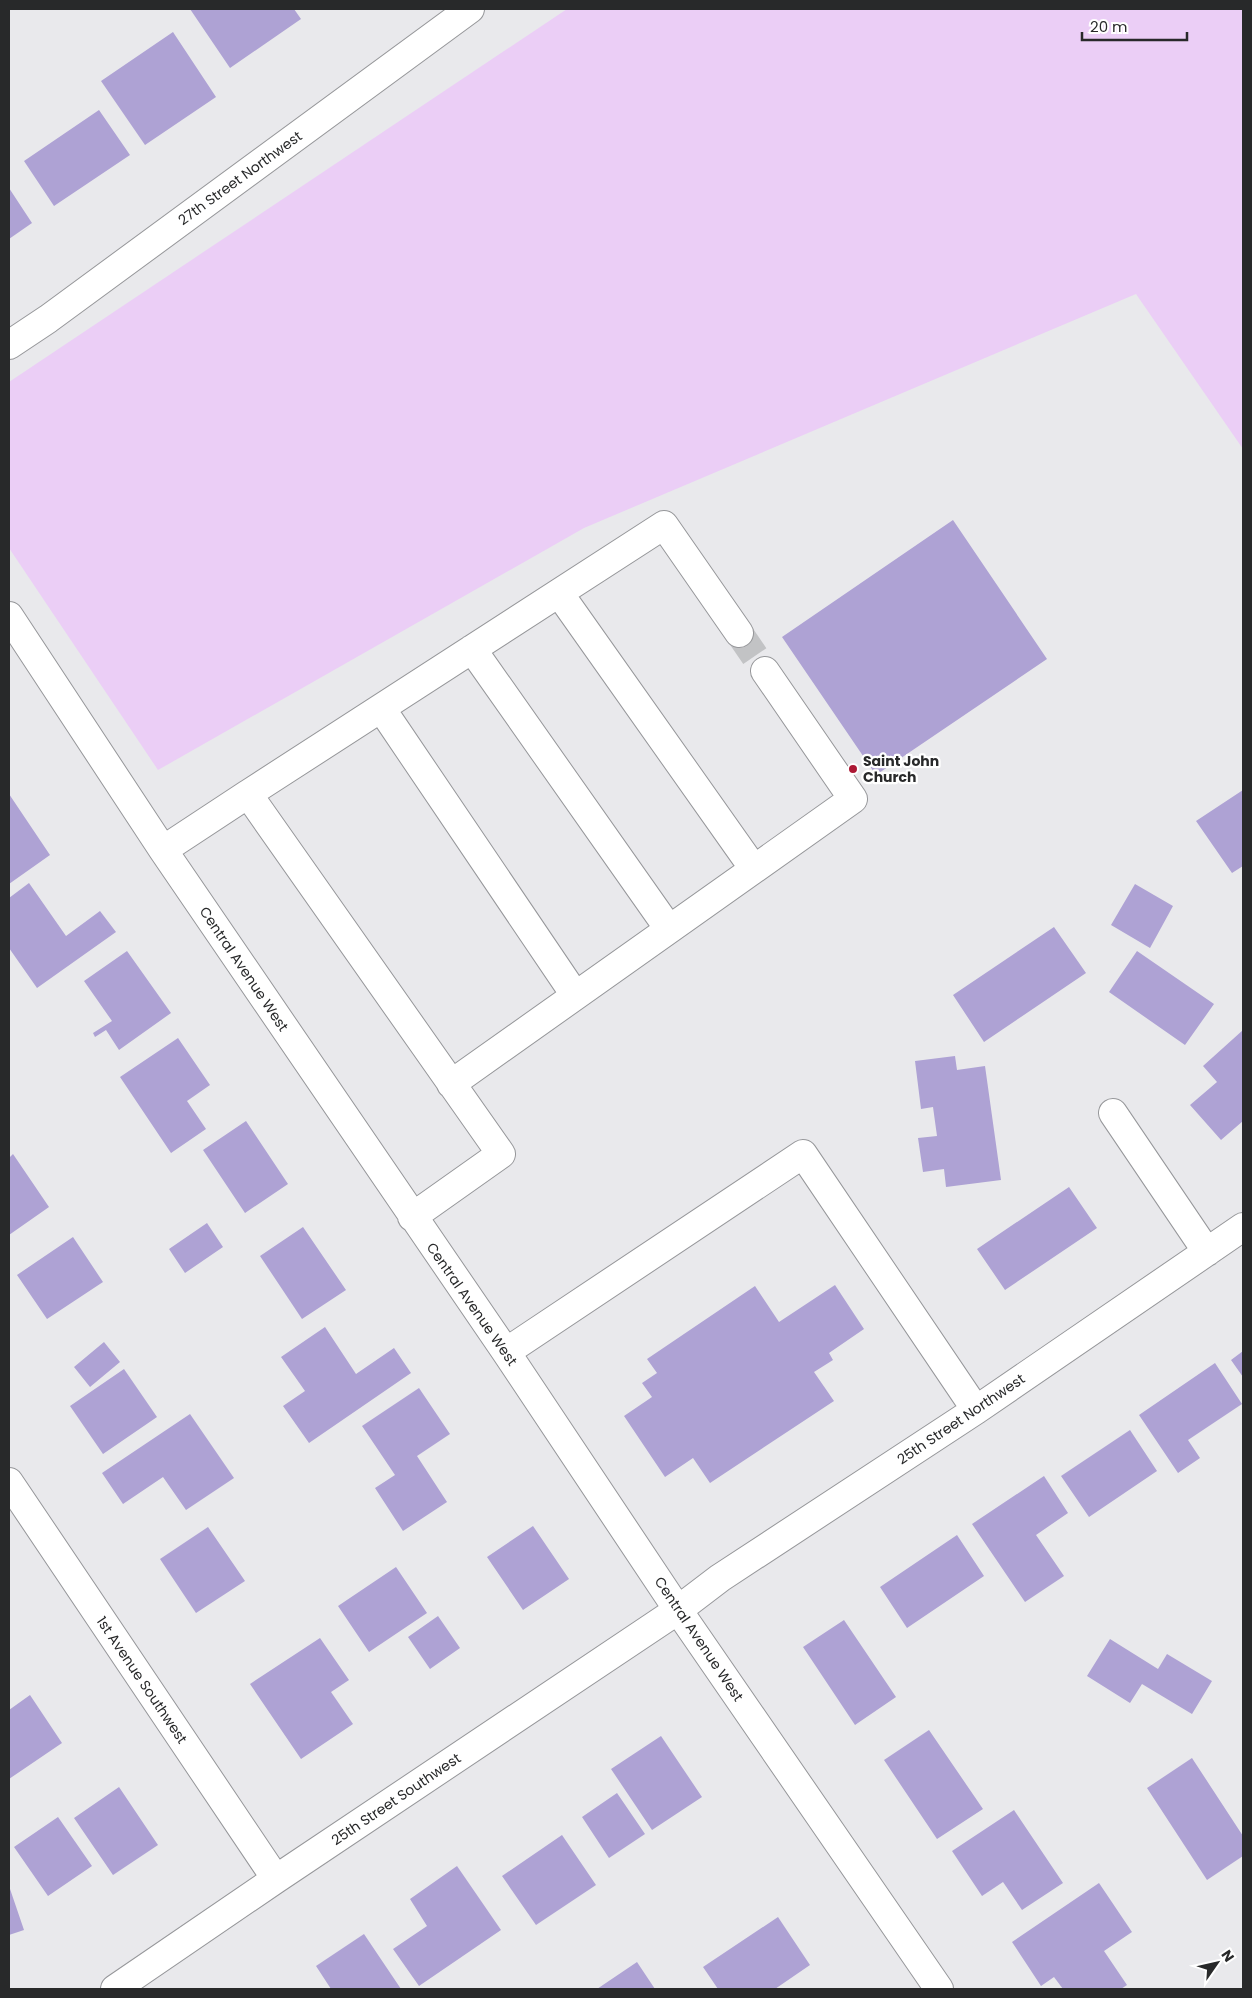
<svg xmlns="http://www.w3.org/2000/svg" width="1252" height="1998" viewBox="0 0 1252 1998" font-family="Poppins,sans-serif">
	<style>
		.green { fill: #ebcef6 }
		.building { fill: #aea2d4 }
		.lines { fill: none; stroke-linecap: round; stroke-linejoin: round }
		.minor-tunnel { stroke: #c2c3c5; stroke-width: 28; stroke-dasharray: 28 14; stroke-linecap: butt }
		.minor-casing { stroke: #96979a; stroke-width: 30 }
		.minor { stroke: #fff; stroke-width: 28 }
		.poi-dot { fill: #ac1734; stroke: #fff; stroke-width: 2 }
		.labels { text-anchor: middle; stroke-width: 4.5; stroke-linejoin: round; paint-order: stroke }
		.street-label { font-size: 14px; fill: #28292a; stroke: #fff }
		.poi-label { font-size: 14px; font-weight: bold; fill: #28292a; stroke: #fff; text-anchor: start }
	</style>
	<rect width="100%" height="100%" fill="#e9e9ec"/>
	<path class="green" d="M567 9H1243V449L1136 294 584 528 158 770 9 548V382Z"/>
	<path class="building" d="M190 9H294L301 19 230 68Z
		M173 32 216 97 145 145 101 81Z
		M99 110 130 155 54 206 24 161Z
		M9 188 32 223 9 239Z
		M953 520 1047 659 876 775 782 637Z
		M1243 790V866L1232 873 1196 821Z
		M9 794 50 855 9 884Z
		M29 883 66 936 100 911 116 932 37 988 9 948V898Z
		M1135 884 1173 906 1150 948 1111 925Z
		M1054 927 1086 973 984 1042 953 995Z
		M127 951 171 1013 119 1050 106 1030 95 1037 93 1033 112 1021 84 981Z
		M1137 951 1214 1004 1185 1045 1109 992Z
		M1243 1030V1121L1221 1140 1190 1105 1217 1082 1203 1066Z
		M178 1038 210 1085 187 1101 206 1129 171 1153 120 1077Z
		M955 1056 957 1070 985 1066 1001 1180 946 1187 944 1169 923 1172 918 1138 937 1136 933 1107 921 1109 915 1061Z
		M246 1121 288 1184 245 1213 203 1150Z
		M13 1154 49 1207 9 1235V1158Z
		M1069 1187 1097 1228 1005 1290 977 1249Z
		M207 1223 223 1247 185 1273 169 1249Z
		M303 1227 346 1290 302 1319 260 1256Z
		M73 1237 103 1282 47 1319 17 1275Z
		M835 1285 864 1329 829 1353 833 1360 814 1372 834 1401 710 1483 693 1458 665 1477 624 1416 652 1397 642 1383 657 1373 647 1359 755 1286 779 1322Z
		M325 1327 356 1374 394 1348 411 1373 309 1443 283 1406 305 1391 281 1357Z
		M104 1342 120 1362 90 1387 74 1367Z
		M1243 1351V1377L1231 1360Z
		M1215 1363 1242 1404 1188 1440 1200 1458 1178 1473 1139 1415Z
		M124 1369 157 1417 103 1454 70 1406Z
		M419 1388 450 1434 417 1456 447 1502 403 1531 375 1488 395 1475 362 1426Z
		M190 1414 234 1478 186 1510 163 1477 123 1504 102 1473Z
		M1130 1430 1157 1471 1089 1517 1061 1476Z
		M1044 1476 1068 1513 1036 1535 1064 1576 1025 1602 972 1524Z
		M533 1526 569 1579 523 1610 487 1557Z
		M208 1527 245 1581 196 1613 160 1559Z
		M957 1535 984 1576 907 1628 880 1587Z
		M396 1567 427 1613 369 1652 338 1606Z
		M438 1616 460 1648 430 1669 408 1637Z
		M844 1620 896 1697 855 1725 803 1647Z
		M320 1638 349 1680 331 1692 353 1724 301 1759 250 1684Z
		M1110 1639 1158 1669 1167 1654 1212 1681 1192 1714 1142 1684 1130 1703 1087 1676Z
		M30 1695 62 1743 9 1779V1710Z
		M929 1730 983 1809 937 1839 884 1760Z
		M661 1736 702 1797 652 1830 611 1769Z
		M1192 1758 1243 1836V1856L1207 1880 1147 1788Z
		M119 1787 158 1845 113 1875 74 1818Z
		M617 1793 645 1834 609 1858 582 1817Z
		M1014 1810 1063 1883 1022 1910 1003 1882 982 1896 952 1851Z
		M58 1817 92 1866 48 1896 14 1847Z
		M562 1835 596 1885 536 1925 502 1876Z
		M457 1866 501 1930 419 1986 393 1949 427 1926 410 1899Z
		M1099 1883 1132 1932 1104 1951 1127 1985 1121 1989H1063L1054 1977 1041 1986 1012 1942Z
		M9 1886 24 1930 9 1935Z
		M778 1917 810 1965 775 1989H718L703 1967Z
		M364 1934 401 1989H331L316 1966Z
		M637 1962 655 1989H597Z"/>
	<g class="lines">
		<path class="minor-tunnel" d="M739 633 765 671"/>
		<g class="minor-casing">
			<path id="minor" d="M9 345 48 319 470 9
				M559 593 754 869
				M9 616 163 850 506 1352 678 1610 939 1989
				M472 649 669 929
				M381 708 575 995
				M248 794 664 525 739 633
				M163 850 248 794 501 1154 412 1217
				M451 1084 853 799 765 671
				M1113 1113 1207 1252
				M506 1352 803 1154 976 1410
				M9 1482 276 1879
				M115 1989 276 1879 678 1610 720 1578 976 1410 1243 1227"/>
		</g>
		<use href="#minor" class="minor"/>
	</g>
	<circle class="poi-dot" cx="853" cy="769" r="5"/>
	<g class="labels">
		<g class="street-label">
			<text transform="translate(240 178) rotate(-36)" y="5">27th Street Northwest</text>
			<text transform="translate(244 969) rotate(56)" y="5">Central Avenue West</text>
			<text transform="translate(472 1304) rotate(55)" y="5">Central Avenue West</text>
			<text transform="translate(961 1419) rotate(-34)" y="5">25th Street Northwest</text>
			<text transform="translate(699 1639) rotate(56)" y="5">Central Avenue West</text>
			<text transform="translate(142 1680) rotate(56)" y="5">1st Avenue Southwest</text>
			<text transform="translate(396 1799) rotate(-34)" y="5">25th Street Southwest</text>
		</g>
		<g class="poi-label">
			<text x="863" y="766">Saint John<tspan x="863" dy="16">Church</tspan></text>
		</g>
	</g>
	<rect width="1252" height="1998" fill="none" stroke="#28292a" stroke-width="20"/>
	<g transform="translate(1217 1963) rotate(56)" stroke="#ffffff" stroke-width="4" paint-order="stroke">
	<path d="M0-4L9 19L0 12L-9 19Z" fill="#28292a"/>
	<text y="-8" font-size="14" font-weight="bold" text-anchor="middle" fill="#28292a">N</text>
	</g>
	<path d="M1082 32v8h105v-8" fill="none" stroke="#28292a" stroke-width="2.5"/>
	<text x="1090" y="32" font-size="15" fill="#28292a" stroke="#ffffff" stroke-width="4" paint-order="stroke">20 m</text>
</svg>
